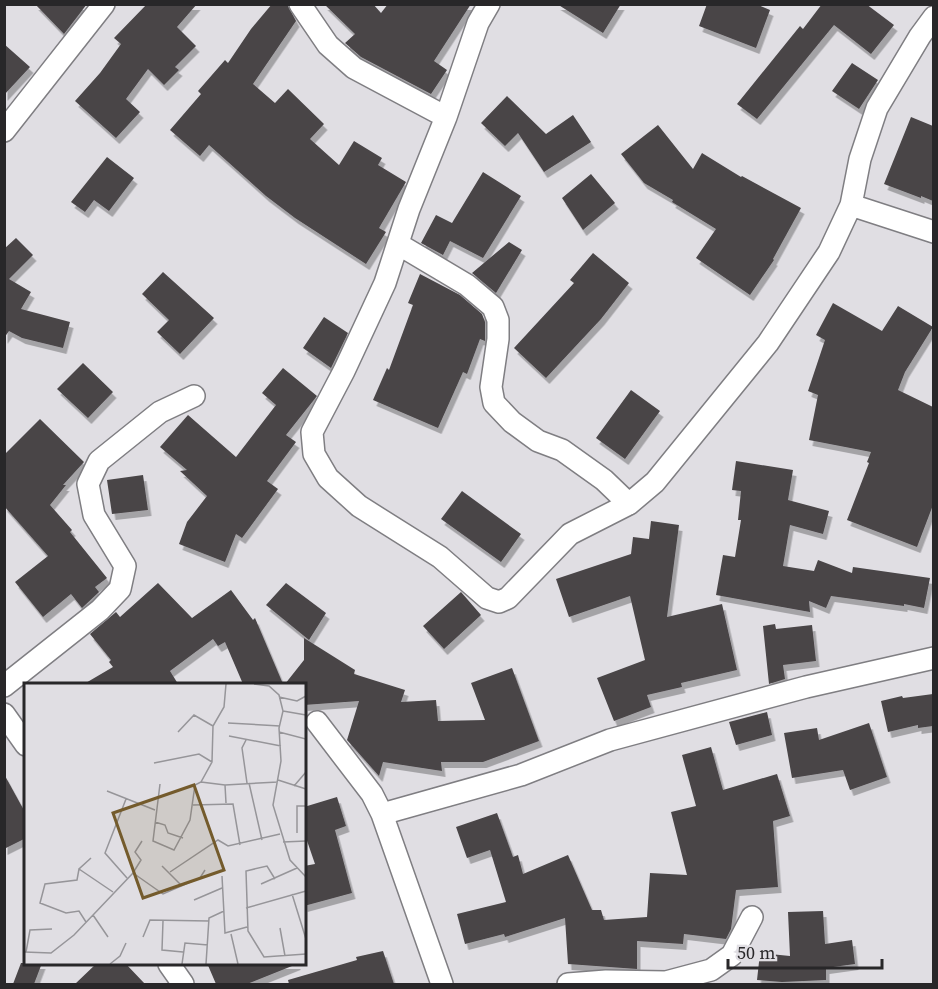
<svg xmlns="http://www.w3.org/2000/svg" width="938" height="989" viewBox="0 0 938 989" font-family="'Source Serif 4',serif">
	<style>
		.building { fill: #494547; filter: url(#shadow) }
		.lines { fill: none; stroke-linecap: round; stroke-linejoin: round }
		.street-casing { stroke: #7f7e82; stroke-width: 24 }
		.street { stroke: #fff; stroke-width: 21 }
		.inset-road { fill: none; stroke: #969599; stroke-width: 1.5 }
		.view { fill: #745b2c; fill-opacity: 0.15; stroke: #745b2c; stroke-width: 3 }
		.inset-edge { fill: none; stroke: #282729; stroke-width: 3 }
	</style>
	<defs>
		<filter id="shadow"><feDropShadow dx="3.5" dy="6" stdDeviation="0" flood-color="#0004"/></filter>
	</defs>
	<rect width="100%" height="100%" fill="#e0dee3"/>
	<path class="building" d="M35 4H87L64 34Z
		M147 4H197L177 27 196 46 175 67 179 70 164 85 148 69 126 99 140 112 116 138 75 101 100 73 121 44 114 38Z
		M272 4H287L296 21 253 84 275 103 288 89 324 124 310 139 339 165 354 141 382 158 378 165 406 182 379 228 386 232 366 264 295 218 266 196 209 145 200 156 170 130 201 94 198 91 225 60 228 63 251 29Z
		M324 4H373L381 13 388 4H471L434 61 447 70 431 94 361 57 345 43 355 34Z
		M557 4H621L603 33Z
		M707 4H756L770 10 756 48 699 26Z
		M822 4H866L894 25 871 54 834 25 757 119 737 104 800 26 803 29Z
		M4 44 30 67 4 95Z
		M852 63 878 80 859 109 832 91Z
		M507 96 546 134 573 115 591 142 544 172 518 133 505 146 481 123Z
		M911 117 933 126V201L921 196V198L884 184Z
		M658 125 693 169 702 153 741 177 742 176 801 208 773 259 774 260 750 295 696 258 716 229 672 202 673 200 644 183 621 154Z
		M107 157 134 178 109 211 94 200 85 212 71 202Z
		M483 172 521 196 483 258 450 241 443 255 421 243 436 215 452 223Z
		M591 174 615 203 583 230 562 198Z
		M16 238 33 255 9 279 31 292 21 309 70 322 63 348 22 338 9 331 4 338V249Z
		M509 242 522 250 496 293 472 273Z
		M593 253 629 283 601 319 546 378 514 348 574 283 570 280Z
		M163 272 214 318 180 354 157 332 169 320 142 294Z
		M420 274 460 295 482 314 485 322V341L480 339 467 374 463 372 438 428 373 400 387 368 389 370 413 305 408 303Z
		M833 303 882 331 898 306 933 327 905 372 898 390 933 407V505L917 547 847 520 869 463 867 462 871 452 809 440 818 395 808 391 825 340 816 335Z
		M324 317 348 333 331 368 303 348Z
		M83 363 113 392 88 418 57 389Z
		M283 368 317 396 286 435 296 442 267 481 278 489 242 538 236 534 225 562 179 544 187 522 207 496 180 471 187 470 160 447 188 415 236 457 276 405 262 393Z
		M631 390 660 411 625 459 596 438Z
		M40 419 84 462 63 485H66L50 505 72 530 70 532 107 578 95 587 99 592 82 608 71 594 43 617 15 582 48 556 4 506V455Z
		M736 461 793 470 788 500 829 511 823 534 790 525 783 566 814 571 818 560 852 573 853 567 930 578 924 608 904 604V606L831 596 826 608 809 601 810 612 716 595 723 555 735 557 741 520H738L741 491 732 490Z
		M143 475 148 510 112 514 107 480Z
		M462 491 521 534 501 562 441 519Z
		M651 521 679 525 667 617 722 604 737 670 681 683 682 687 647 695 651 707 614 721 597 678 645 660 630 596 569 617 556 579 631 554 633 537 649 539Z
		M158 583 192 618 231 590 253 620 255 618 283 684H243L225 642 218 646 213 639 170 671 178 684H84L113 667 109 662 111 660 90 634 116 612 120 617Z
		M286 583 326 613 309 640 266 605Z
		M461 592 481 615 444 649 423 626Z
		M775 624 776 629 812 625 816 661 783 665 785 679 769 684 763 626Z
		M304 638 355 670 354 674 405 690 401 702 436 700 438 721 485 720 471 683 512 668 539 741 483 762H441L442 771 383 762 379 776 347 740 359 701 304 705V684H285L304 660Z
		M933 694V726L918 728V725L888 732 881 701 902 696 903 698Z
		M767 712 772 735 736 745 729 722Z
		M869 723 887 777 850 790 843 770 792 778 784 733 817 728 819 740Z
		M711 747 723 790 777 774 790 816 773 821 778 887 736 890 731 929 726 939 684 934 683 944 637 941V969L568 964 565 918 505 937 504 934 465 944 457 914 506 902 490 850 467 858 456 827 497 813 513 857 518 855 523 874 568 855 592 910H601L604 920 647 917 650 873 687 875 671 812 696 806 682 755Z
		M4 774 26 814V838L4 849Z
		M337 797 346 826 335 830 352 893 304 906V866L315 864 304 832V807Z
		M823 911 825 944 852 940 855 964 826 968V980L782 982 757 980 760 953 790 956 788 912Z
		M383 951 394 984H289L288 980 357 960 356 957Z
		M21 963H42L34 984H13Z
		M97 963H125L145 984H75Z
		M207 963H297V964L247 984H216Z"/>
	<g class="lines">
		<g class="street-casing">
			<path id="street" d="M300 4 328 45 354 68 446 117
				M489 4 478 23 446 117 409 209 385 283 344 371 312 432 314 454 328 478 359 506 440 557 487 598 499 602 508 598 570 534 629 504 655 482 768 343 829 252 851 205 860 159 877 108 920 36 934 17
				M4 131 104 4
				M851 205 934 232
				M398 244 467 285 493 307 498 320V339L491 387 494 403 512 422 538 441 562 450 604 480 629 504
				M4 686 100 610 120 589 125 566 94 515 88 484 99 461 160 412 194 396
				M4 714 26 745
				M317 722 372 794 382 814 442 984
				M382 814 521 775 610 740 806 687 934 658
				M169 964 183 984
				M568 984 606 981 666 982 711 970 732 955 752 917"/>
		</g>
		<use href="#street" class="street"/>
	</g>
	<g transform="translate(24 683)">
		<rect width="282" height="282" fill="#e0dee3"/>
		<path class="inset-road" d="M230 1 245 3 255 12 259 28 255 45 257 78 249 122 266 177 282 194M255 14 273 18 282 13M259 28 282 32M204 40 256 43M154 49 170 32 189 43M255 49 282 56V65M205 53 257 63M222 57 218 65 223 100M130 80 175 71 188 79M254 97 282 106M177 99 201 102 254 99M225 100 238 157M136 101 129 158 150 167 166 137 171 102 177 99 188 79 189 43 200 24 202 1M201 102 202 120M270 103 282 89M83 108 131 127M102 116 81 170 103 195M169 122 209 121 216 162M131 139 141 142 144 150 159 155M273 150V123H282M259 159 282 158M67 175 55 186 89 209M138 183 158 203M55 186 53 197 21 201 16 220 42 230 55 228 62 239M146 189 194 157 204 163 256 151M109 190 139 211 176 195 181 187M198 193 201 250 223 244M251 196 243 183 222 188 224 248 240 274 282 271M237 201 273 185M268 211 282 256M170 217 198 205M222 225 282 208M69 232 84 254M139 238 138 267 159 269M256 245 261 273M207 251 214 281M119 254 126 237 185 238M0 269 27 270 50 252 109 190 117 177 111 169 118 158M2 269 6 247 28 246M86 281 96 273 102 260M158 281 161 260 184 262M182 281 185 235 200 228"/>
		<path class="view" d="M170 102 200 187 119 215 89 130Z"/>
		<rect width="282" height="282" class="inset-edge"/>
	</g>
	<rect width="938" height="989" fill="none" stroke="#282729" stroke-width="12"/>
	<path d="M728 959v9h154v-9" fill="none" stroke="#282729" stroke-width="3"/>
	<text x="737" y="959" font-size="18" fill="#282729" stroke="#e0dee3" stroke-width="4.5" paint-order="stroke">50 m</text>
</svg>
